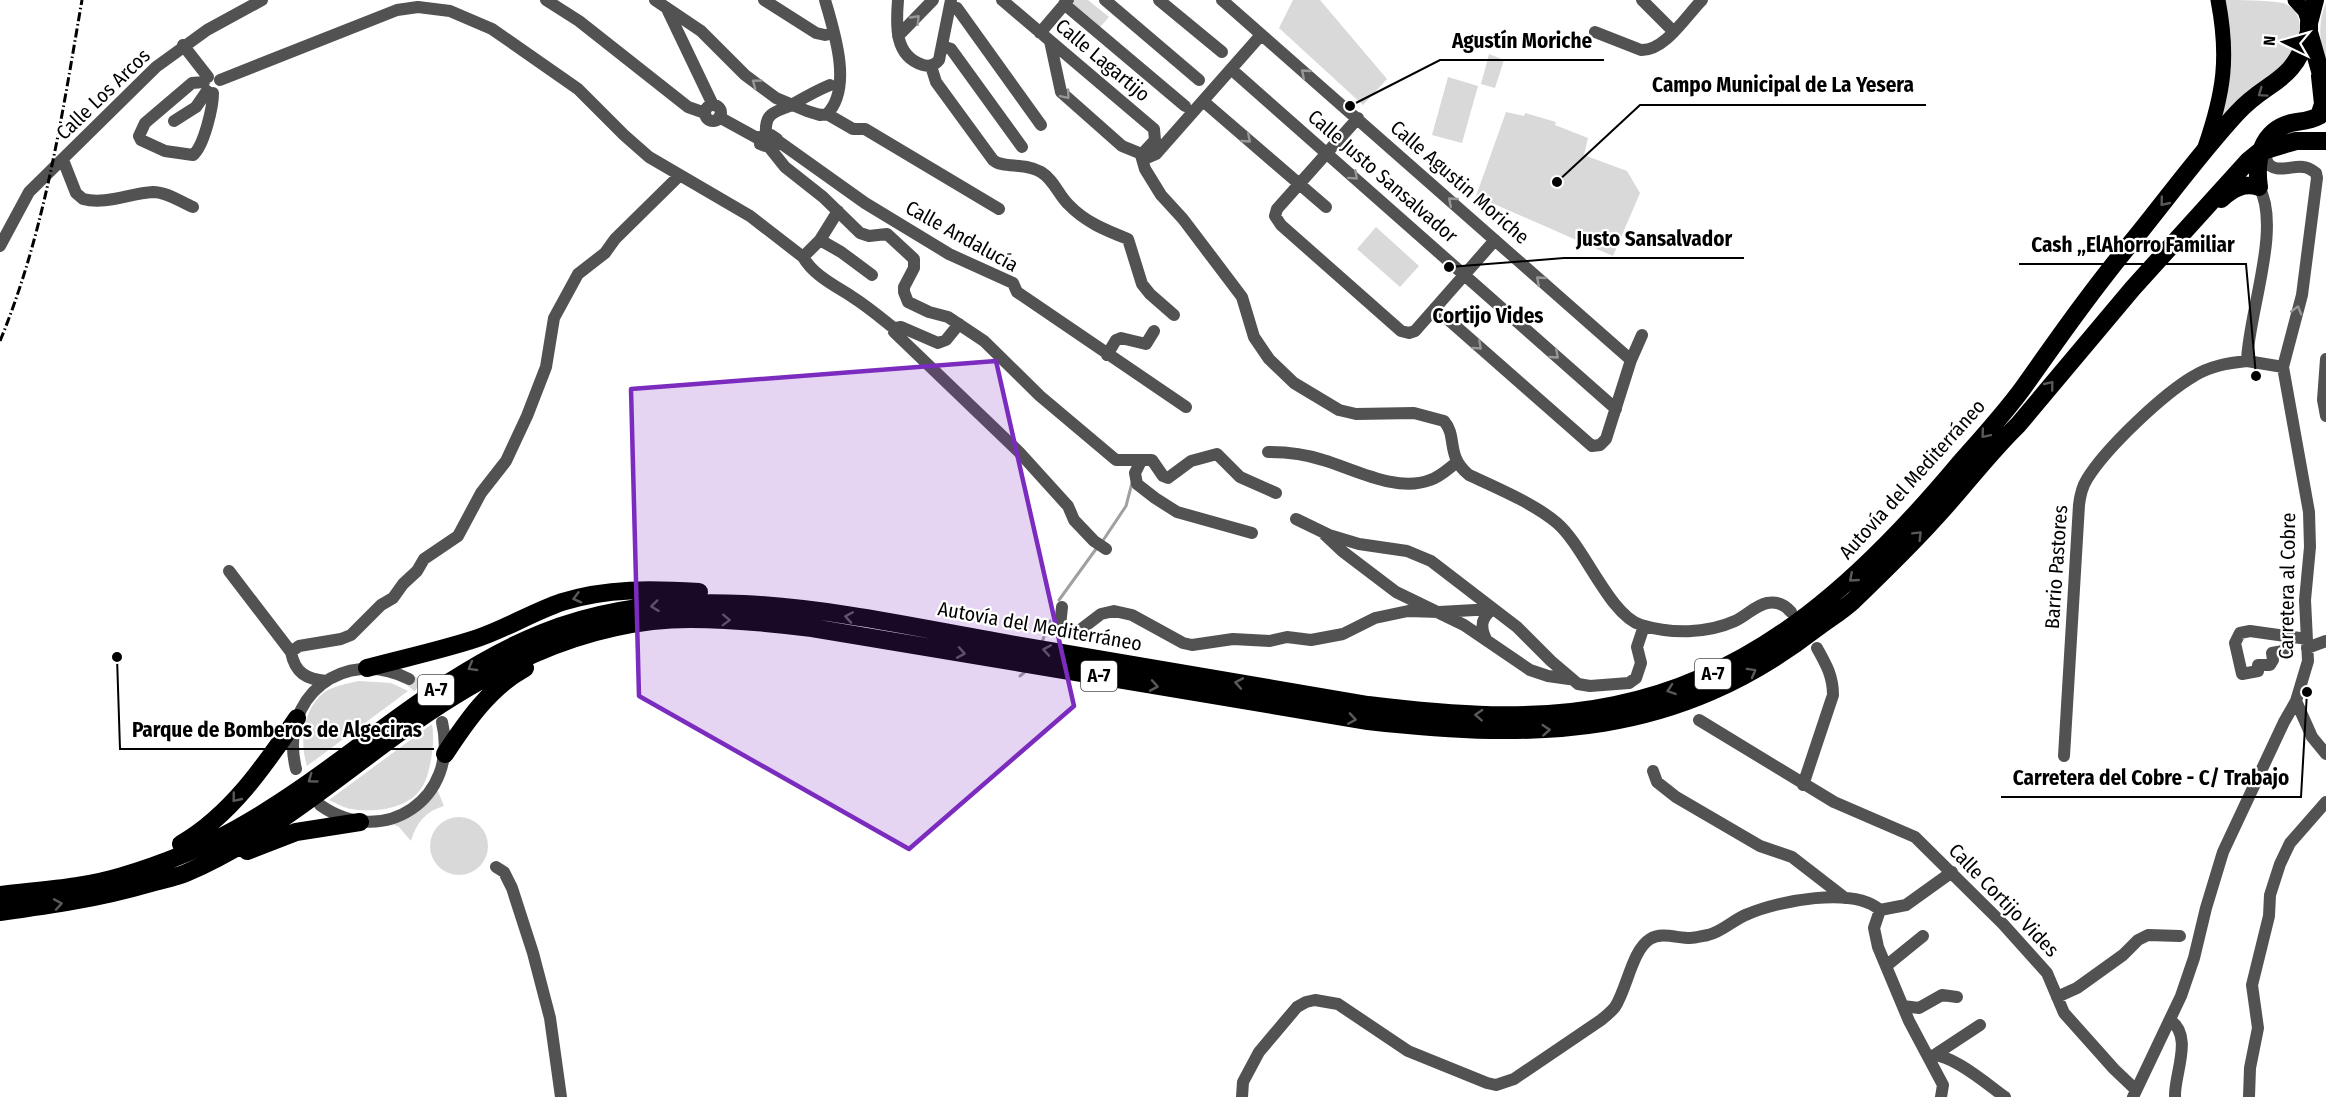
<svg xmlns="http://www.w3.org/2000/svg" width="2326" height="1097" viewBox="0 0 2326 1097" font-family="'Fira Sans Condensed',sans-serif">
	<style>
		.green { fill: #d9d9d9 }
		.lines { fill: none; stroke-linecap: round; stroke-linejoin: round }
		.stream { stroke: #a0a0a0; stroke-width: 3 }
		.minor-tunnel { stroke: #d9d9d9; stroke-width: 12; stroke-dasharray: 12 6; stroke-linecap: butt }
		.minor { stroke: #525252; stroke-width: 12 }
		.major { stroke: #000; stroke-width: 15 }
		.highway { stroke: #000; stroke-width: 18 }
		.rail { stroke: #000; stroke-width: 3; stroke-dasharray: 9 3 1.5 3; stroke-linecap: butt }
		.oneway { stroke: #979797 }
		.oneway2 { stroke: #595959 }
		.marked { fill: #7b2cbf; fill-opacity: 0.2; stroke: #7b2cbf; stroke-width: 4.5; stroke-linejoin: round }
		.labels { text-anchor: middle; stroke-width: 4.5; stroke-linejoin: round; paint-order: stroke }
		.shield { fill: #fff; stroke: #4c4c4c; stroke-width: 1.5 }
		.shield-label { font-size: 18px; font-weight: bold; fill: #000 }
		.street-label { font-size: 20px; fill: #000; stroke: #fff }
		.neighbourhood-label { font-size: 21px; font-weight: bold; fill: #000; stroke: #fff }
		.leader { fill: none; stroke: #000; stroke-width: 2 }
		.callout-dot { fill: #000; stroke: #fff; stroke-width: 2 }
		.callout-label { font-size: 21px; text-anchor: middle; font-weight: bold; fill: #000; stroke: #fff; stroke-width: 4.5; stroke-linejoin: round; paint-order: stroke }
	</style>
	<rect width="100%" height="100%" fill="#fff"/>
	<path class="green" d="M1074 0H1088L1109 17 1100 27 1073 5Z
		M1293 0H1320L1387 79 1363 105 1279 28Z
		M2222 0C2242 0 2264 0 2283 3 2308 11 2302 46 2288 62 2269 83 2243 102 2222 121Z
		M2326 3V69C2321 46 2316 25 2326 3Z
		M1489 54 1504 60 1495 88 1481 84Z
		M1448 77 1478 86 1462 143 1432 135Z
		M1506 112 1524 116 1525 113 1556 122 1555 125 1588 138 1584 155 1627 171 1640 193 1613 256 1476 196Z
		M1376 227 1419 266 1400 287 1357 249Z
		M359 681 391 683 408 691 307 766C300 744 302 714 320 696 330 686 346 684 359 681Z
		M432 724C434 737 433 748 431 760 429 769 427 780 422 787 409 809 374 813 351 809 344 808 336 803 329 800Z
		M437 789 444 806C426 811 416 823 411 841L399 827 391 823Z
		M430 846a29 29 0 1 1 58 0a29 29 0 1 1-58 0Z"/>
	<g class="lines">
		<path class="stream" d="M1102 542 1126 506 1132 483
			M1059 600 1096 549
			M1042 642 1050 621
			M1020 676 1026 671"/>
		<path class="minor-tunnel" d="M409 679 426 693 442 722"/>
		<path class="minor" d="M546 0 579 21 688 107 705 113
			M655 0 701 31 745 75 776 98 807 111 820 115 827 114 853 129H865L999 209
			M764 0 816 33 825 35 834 33
			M825 0C834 31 853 88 827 114
			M898 0C896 25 894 56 923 65 930 67 935 65 939 60L951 0
			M1002 0 1154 129 1155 140 1141 155
			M1105 0 1199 80
			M1159 0 1222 52
			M1222 0 1631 360
			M1642 0 1674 32
			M1064 4 1185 106
			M950 7 957 8 1041 125
			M668 11 713 105
			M1595 32 1641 50C1665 51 1686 16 1702 0
			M1040 33 1068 0
			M898 36 933 0
			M1050 41 1061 92 1122 146 1149 157 1156 154 1261 35
			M183 45 208 77
			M942 46 951 49 1022 147
			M931 66 936 82 993 160C1003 169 1024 162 1041 172 1054 180 1058 194 1068 204 1085 222 1105 230 1128 239L1142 284 1150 294 1174 315
			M1231 69 1616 409
			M220 80 397 10 418 7 450 11 492 29 578 89 624 135 649 157 750 216 803 257C814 276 836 286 854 298 868 307 881 318 895 329
			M204 82 192 83 145 123 139 136 141 140 165 151 193 155C204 146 213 107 213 93
			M1203 101 1326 207
			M705 113a8 8 0 1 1 16 0a8 8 0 1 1-16 0Z
			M719 117 759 139
			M1358 118 1277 209 1275 216 1281 225 1401 331 1409 333 1415 331 1495 240
			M174 121 196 107 207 91
			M766 135C764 109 778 113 795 103 807 96 818 90 830 85
			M771 135 777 139 775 146H765L760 144V137Z
			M778 141 865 203 949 254 1013 283 1017 292 1186 407
			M769 147 785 167 823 197 860 233 869 236 887 234 914 259V268L904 287V292L908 302 929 312 948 317 984 341 1040 396 1116 460H1152L1163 476 1168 478 1191 461 1217 454 1240 477 1276 493
			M1141 155 1145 169 1161 195 1183 219 1242 297 1254 337 1269 359 1294 383 1339 410 1356 414 1414 413 1444 421C1458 437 1445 455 1469 475 1495 487 1535 504 1557 523 1584 546 1610 616 1641 625 1671 634 1706 634 1735 621 1746 616 1756 605 1767 603 1777 601 1785 605 1791 612
			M63 160 76 193 83 199C106 205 130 193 153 192 167 192 181 202 193 207
			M2259 187C2282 227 2248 315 2247 361L2283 367
			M820 240 841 252 872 275
			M0 246 29 192 156 67 207 30 262 0
			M803 257 820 240 838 211
			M1435 308 1592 446 1600 445 1606 439 1631 360 1642 335
			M959 324 946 340 938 343 901 327 896 328 894 332 1019 452 1068 506 1074 520 1094 541 1106 549
			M1107 355 1116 340 1121 338 1146 344 1154 331
			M2326 359 2323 400 2326 416
			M1268 452C1287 452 1305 454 1323 460 1354 469 1397 493 1430 480 1440 477 1448 469 1457 462
			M1141 461 1135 473 1137 484 1155 498 1177 512 1252 533
			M1296 519 1329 535 1359 544 1407 551 1431 561 1517 627 1551 661 1578 684 1590 686 1629 683 1636 678 1641 663 1637 647 1644 626
			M1325 535 1342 551 1396 592 1464 625 1530 670 1548 676 1569 679
			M229 571 291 652C295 673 306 679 326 681
			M1062 607 1060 626 1065 632 1080 630 1101 614 1114 611 1132 615 1183 643 1192 645 1233 639 1270 641 1287 637 1311 640 1343 634 1375 618 1408 611 1439 612 1493 609C1480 618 1480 628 1487 641
			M2292 637 2283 651 2272 653 2273 660 2270 665H2258V671L2242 674 2235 643 2240 633 2250 631 2307 639
			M2307 648 2326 641
			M291 652 299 646 341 639 351 635 381 605 393 598 403 584 417 571 424 559 458 536 481 493 506 461 527 416 546 367 554 318 578 274 605 253 615 239 679 176
			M2296 701 2312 737 2326 754
			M1699 720 1834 802 1915 837 2003 924 2047 973 2064 1013 2114 1069 2136 1090
			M2064 756 2079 505C2080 496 2082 487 2087 479 2106 448 2163 394 2194 376 2210 366 2228 363 2247 361
			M296 769C278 697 344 646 409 679
			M1653 771 1657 782 1676 797 1760 846 1792 857 1845 898
			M1803 785 1833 695C1833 676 1826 664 1817 648
			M320 805C384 850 460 798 442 722
			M496 867 504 872 512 888 533 953 550 1018 561 1097
			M1886 966 1923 936
			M2057 997 2077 988 2123 955 2138 940 2148 935 2180 936
			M1903 1006 1919 1008 1942 995 1957 997
			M2170 1020C2194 1036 2174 1074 2175 1097
			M1936 1054 1980 1025
			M1928 1056C1948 1050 1988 1085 2005 1097
			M1242 1097 1243 1082 1259 1052 1297 1007 1306 1002 1315 1000 1338 1004 1408 1051 1487 1083 1496 1085 1514 1079 1601 1020C1606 1016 1611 1012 1615 1007 1627 989 1632 950 1650 939 1661 932 1677 938 1690 938 1696 938 1702 936 1708 935 1722 932 1734 919 1748 914 1778 901 1853 886 1880 910
			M1941 1097 1943 1085 1909 1021 1878 947 1874 928 1880 910 1906 905 1952 872
			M2133 1097 2181 996 2194 958 2206 908 2223 852 2284 722 2296 701 2308 661 2305 600 2310 547 2309 512 2283 367 2302 295 2317 178 2316 173C2312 170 2308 167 2303 167 2293 165 2273 175 2267 161 2265 156 2268 152 2271 148
			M2249 1097 2250 1068 2258 1028 2252 985 2269 916 2270 895 2280 864 2290 843 2326 802"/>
		<path class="major" d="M2295 0 2305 11 2309 23
			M2205 147C2224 92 2229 57 2218 0"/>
		<path class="highway" d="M2315 0 2309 23V32L2324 85
			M2221 199C2232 189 2244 182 2259 187 2255 160 2261 131 2291 123 2301 121 2310 121 2319 116L2323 104 2320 76
			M367 668C404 658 442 650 478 638 507 628 533 612 562 602 607 588 653 589 699 592
			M445 754C466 722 490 687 525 668
			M181 844C231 815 265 765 297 718
			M247 851 296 832 360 822
			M0 895C40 890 83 888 122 876 162 864 200 849 236 829 343 770 428 679 542 633 691 572 864 619 1016 645 1133 665 1250 685 1368 705 1450 715 1534 722 1615 705 1761 676 1867 574 1959 464 1981 439 2004 414 2023 388 2059 337 2095 286 2135 238 2169 196 2201 152 2237 113 2269 78 2292 86 2309 32
			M0 912C50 905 99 898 147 884 160 880 174 878 186 873 265 839 330 783 399 733 483 672 582 619 690 619 731 619 772 623 812 628L1368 721C1539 740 1675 738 1817 628 1829 619 1842 611 1853 601 1881 574 1910 546 1936 517 1964 487 1988 454 2018 425L2133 288 2248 161 2259 152 2296 141H2326"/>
		<path class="rail" d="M0 341C45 232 62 115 82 0"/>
	</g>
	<defs><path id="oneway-chevron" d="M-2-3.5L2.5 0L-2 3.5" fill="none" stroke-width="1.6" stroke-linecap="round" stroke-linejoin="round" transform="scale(1.5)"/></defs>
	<g class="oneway">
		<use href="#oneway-chevron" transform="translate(916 19) rotate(-46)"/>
		<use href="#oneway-chevron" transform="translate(1305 73) rotate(-139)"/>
		<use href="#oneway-chevron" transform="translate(756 83) rotate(-143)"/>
		<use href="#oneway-chevron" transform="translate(1066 95) rotate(50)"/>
		<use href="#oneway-chevron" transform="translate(1247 139) rotate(41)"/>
		<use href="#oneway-chevron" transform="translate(1354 176) rotate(42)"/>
		<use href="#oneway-chevron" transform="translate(1452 201) rotate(-139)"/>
		<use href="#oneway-chevron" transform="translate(1540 280) rotate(-139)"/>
		<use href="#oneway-chevron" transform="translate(2297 310) rotate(-74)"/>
		<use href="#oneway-chevron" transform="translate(1478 346) rotate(42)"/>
		<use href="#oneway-chevron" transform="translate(1555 355) rotate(41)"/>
	</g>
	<g class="oneway2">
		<use href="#oneway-chevron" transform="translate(2262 93) rotate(145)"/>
		<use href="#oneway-chevron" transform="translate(2164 202) rotate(129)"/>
		<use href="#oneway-chevron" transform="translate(2050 385) rotate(-51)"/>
		<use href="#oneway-chevron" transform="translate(1985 434) rotate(130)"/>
		<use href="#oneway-chevron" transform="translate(1918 535) rotate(-45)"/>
		<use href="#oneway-chevron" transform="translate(1853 578) rotate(139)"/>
		<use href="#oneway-chevron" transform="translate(577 598) rotate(165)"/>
		<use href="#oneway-chevron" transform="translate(655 606) rotate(173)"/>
		<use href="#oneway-chevron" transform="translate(849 617) rotate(-171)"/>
		<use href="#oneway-chevron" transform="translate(726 620) rotate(2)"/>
		<use href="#oneway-chevron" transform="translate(1047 650) rotate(-170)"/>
		<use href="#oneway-chevron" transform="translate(961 653) rotate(10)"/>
		<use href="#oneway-chevron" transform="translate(472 667) rotate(150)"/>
		<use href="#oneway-chevron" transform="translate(1752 672) rotate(-29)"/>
		<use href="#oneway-chevron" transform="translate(1239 683) rotate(-170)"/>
		<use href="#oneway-chevron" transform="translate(1154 686) rotate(10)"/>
		<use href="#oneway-chevron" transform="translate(1671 690) rotate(161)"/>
		<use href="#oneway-chevron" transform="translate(1479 715) rotate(-177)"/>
		<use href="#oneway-chevron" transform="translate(1352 719) rotate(9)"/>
		<use href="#oneway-chevron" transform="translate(1546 730) rotate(-4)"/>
		<use href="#oneway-chevron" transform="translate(312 779) rotate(144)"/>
		<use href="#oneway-chevron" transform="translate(236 798) rotate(129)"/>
		<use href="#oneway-chevron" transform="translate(58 904) rotate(-10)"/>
	</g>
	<path class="marked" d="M996 361 1074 706 909 849 639 696 631 389Z"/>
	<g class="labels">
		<g class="shield">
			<rect x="1695" y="659" width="36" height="30" rx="4.5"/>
			<rect x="1081" y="661" width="36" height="30" rx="4.5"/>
			<rect x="418" y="675" width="36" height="30" rx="4.5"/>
		</g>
		<g class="shield-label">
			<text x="1713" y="680">A-7</text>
			<text x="1099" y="682">A-7</text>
			<text x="436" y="696">A-7</text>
		</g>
		<g class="street-label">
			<text transform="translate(1103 60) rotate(40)" y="7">Calle Lagartijo</text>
			<text transform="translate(103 94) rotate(-44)" y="7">Calle Los Arcos</text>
			<text transform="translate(1383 176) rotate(41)" y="7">Calle Justo Sansalvador</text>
			<text transform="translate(1460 182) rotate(41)" y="7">Calle Agustin Moriche</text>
			<text transform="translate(962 236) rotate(29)" y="7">Calle Andalucía</text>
			<text transform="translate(1912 479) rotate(-48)" y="7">Autovía del Mediterráneo</text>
			<text transform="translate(2056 567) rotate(-86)" y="7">Barrio Pastores</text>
			<text transform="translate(2287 586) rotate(-89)" y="7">Carretera al Cobre</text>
			<text transform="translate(1040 626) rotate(10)" y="7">Autovía del Mediterráneo</text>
			<text transform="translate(2004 900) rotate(46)" y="7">Calle Cortijo Vides</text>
		</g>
		<g class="neighbourhood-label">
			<text x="1488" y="323">Cortijo Vides</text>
		</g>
	</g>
	<path class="leader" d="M1350 106L1440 60H1604M1557 182L1640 105H1926M1449 267L1564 258H1744M2256 376L2246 264H2019M117 657L120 749H434M2307 692L2301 797H2001"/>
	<g class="callout-dot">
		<circle cx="1350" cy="106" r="6"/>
		<circle cx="1557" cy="182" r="6"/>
		<circle cx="1449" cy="267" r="6"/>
		<circle cx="2256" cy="376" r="6"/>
		<circle cx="117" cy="657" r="6"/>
		<circle cx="2307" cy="692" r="6"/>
	</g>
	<g class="callout-label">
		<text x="1522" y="48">Agustín Moriche</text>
		<text x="1783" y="92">Campo Municipal de La Yesera</text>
		<text x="1654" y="246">Justo Sansalvador</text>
		<text x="2133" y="252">Cash „ElAhorro Familiar</text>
		<text x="277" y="737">Parque de Bomberos de Algeciras</text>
		<text x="2151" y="785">Carretera del Cobre - C/ Trabajo</text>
	</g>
	<g transform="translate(2284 42) rotate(275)" stroke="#ffffff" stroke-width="4.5" paint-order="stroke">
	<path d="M0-4.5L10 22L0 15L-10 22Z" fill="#000000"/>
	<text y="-9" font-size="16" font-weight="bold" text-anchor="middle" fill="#000000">N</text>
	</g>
</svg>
